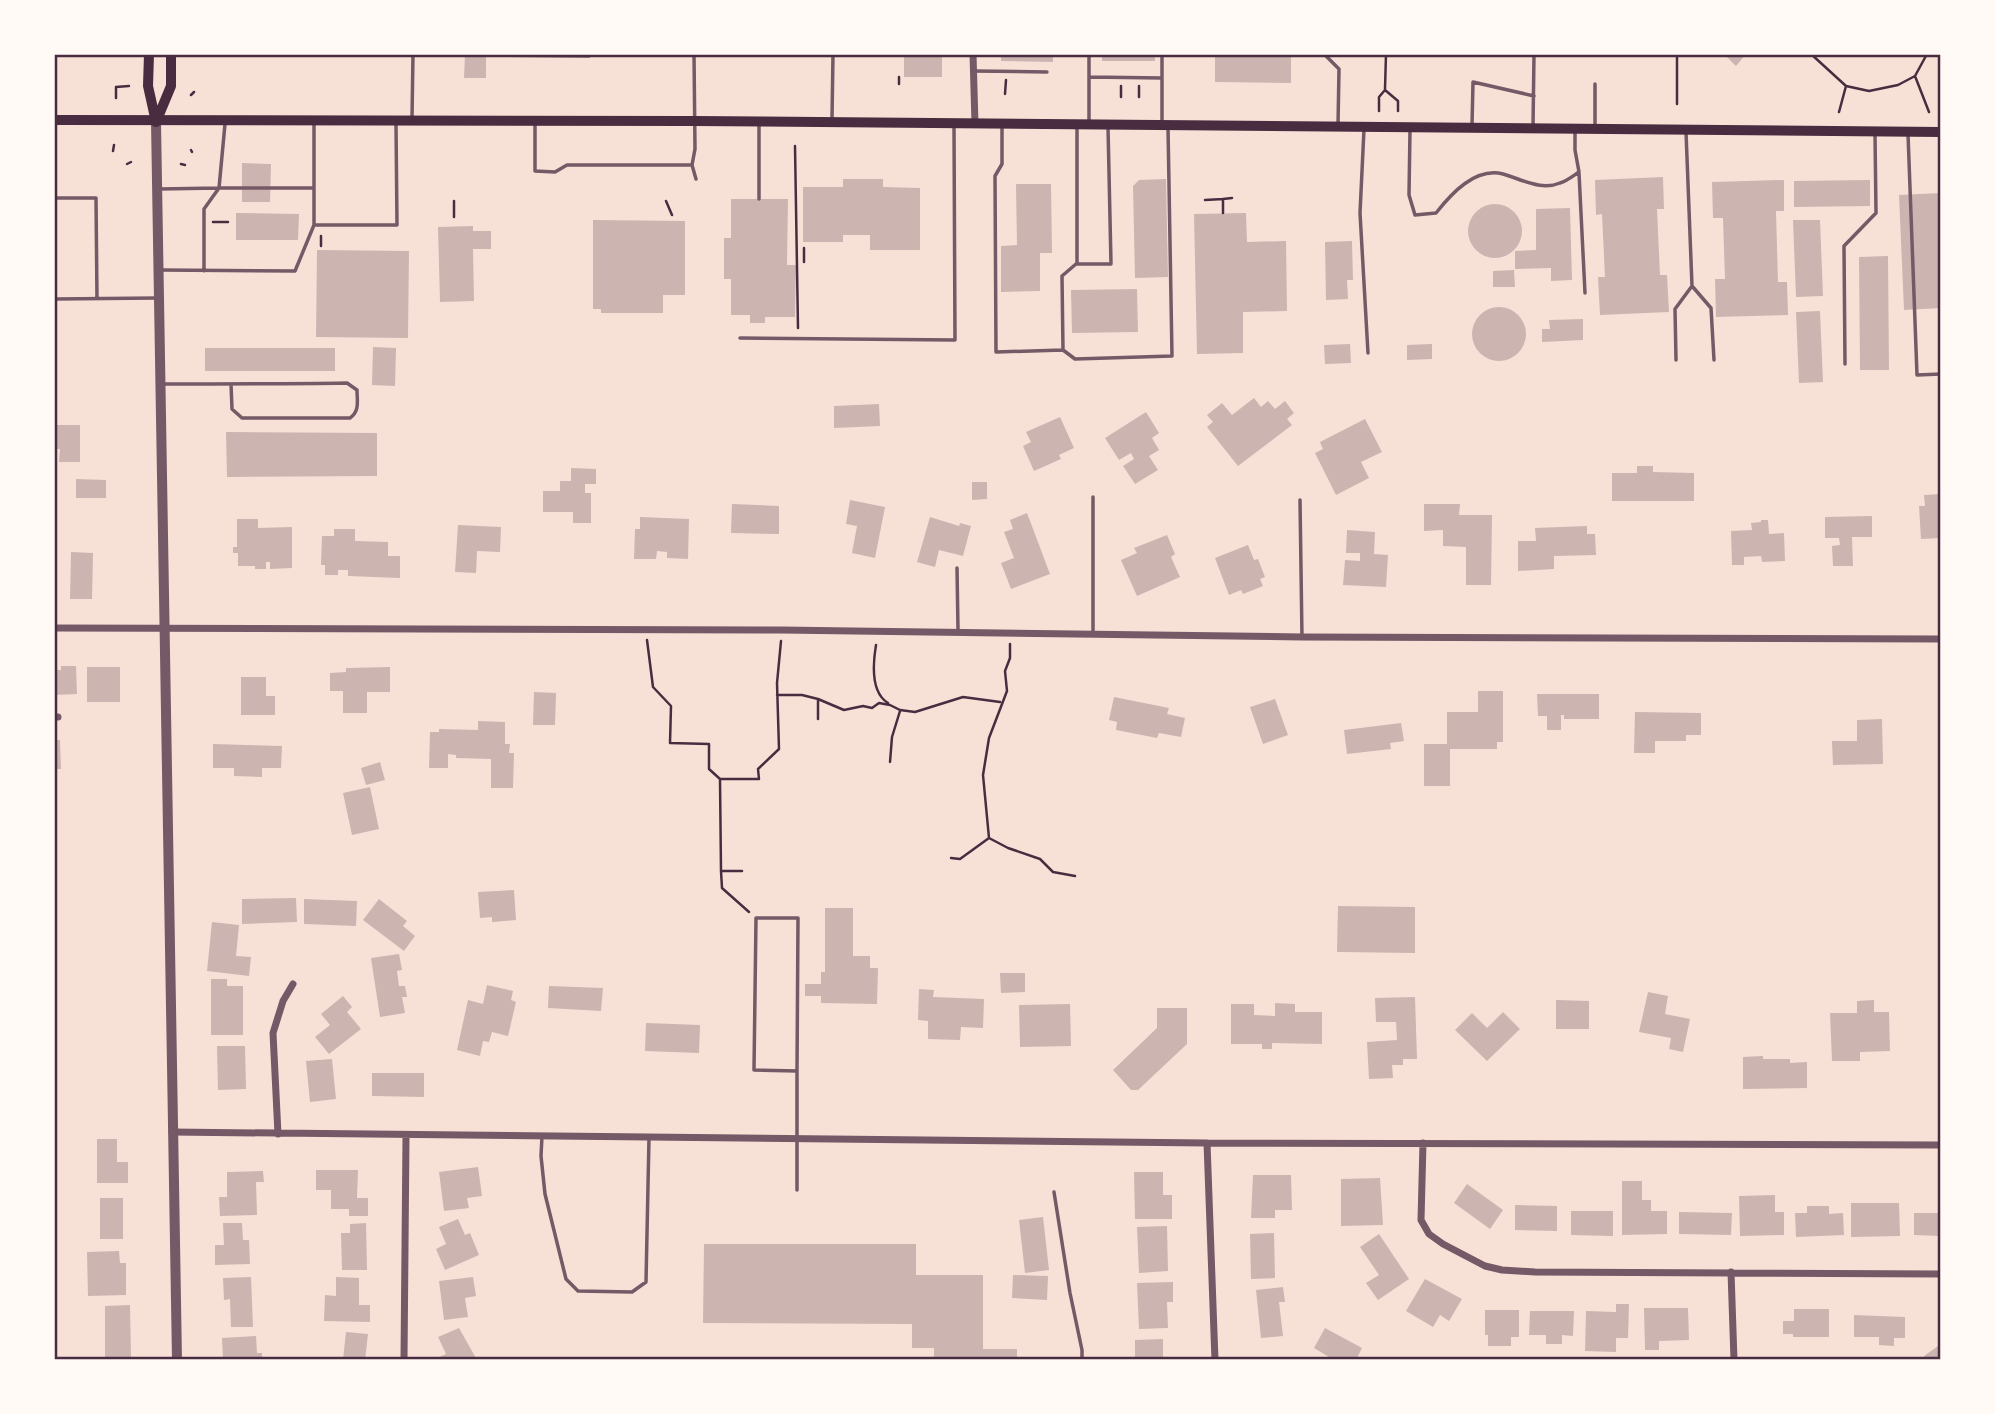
<svg xmlns="http://www.w3.org/2000/svg" width="1995" height="1414" viewBox="0 0 1995 1414" font-family="'Asap Condensed',sans-serif">
	<style>
		.building { fill: #ccb4b1 }
		.lines { fill: none; stroke-linecap: round; stroke-linejoin: round }
		.path { stroke: #4a2c40; stroke-width: 2.5 }
		.service { stroke: #755966; stroke-width: 3.5 }
		.minor { stroke: #755966; stroke-width: 7 }
		.tertiary { stroke: #755966; stroke-width: 10 }
		.secondary { stroke: #4a2c40; stroke-width: 10 }
		.neatline { fill: none; stroke: #4a2c40; stroke-width: 2.5 }
	</style>
	<rect width="100%" height="100%" fill="#f7e1d7"/>
	<path class="building" d="M465 54H486V78H464Z
		M904 54H942V77H904Z
		M1001 54H1053V62L1001 61Z
		M1102 54H1155V61H1102Z
		M1215 54 1291 55V83L1215 82Z
		M1435 54H1488V57H1435Z
		M1724 54H1746L1736 66Z
		M242 163 271 164 270 202H242Z
		M1663 177 1664 209H1657L1660 275H1667L1669 312 1600 315 1598 277H1605L1602 214 1596 215 1595 180Z
		M843 179H883V187L920 188V250H870V235H843V242H803V187H843Z
		M1166 179 1168 277 1135 278 1133 186 1139 180Z
		M1784 180V211H1776L1778 282H1787L1788 315 1716 317 1715 279H1725L1723 218H1713L1712 182Z
		M1870 180V206L1794 207V181Z
		M1016 184H1051L1052 253H1040V291L1001 292V246L1017 245Z
		M1941 193V308L1904 310 1899 195Z
		M731 199H788L787 265H796L795 317H765V323H750V315H731V279H724V238H731Z
		M1468 231a27 27 0 1 1 54 0a27 27 0 1 1-54 0Z
		M1570 208 1572 280 1551 281V268L1515 269V251L1536 250V209Z
		M236 213 299 214 298 240H236Z
		M1246 213 1247 242 1286 241 1287 311 1243 312V353L1197 354 1194 214Z
		M593 220 685 221V295H663V313H601V309H593Z
		M1793 220H1820L1823 296 1796 297Z
		M473 226V231H491V249H473L474 301 440 302 438 227Z
		M1352 241 1353 280H1347L1348 299 1326 300 1325 242Z
		M317 250 409 251 408 338 316 337Z
		M1888 256 1889 370H1860L1859 257Z
		M1514 270 1515 287H1493V271Z
		M1137 289 1138 332 1072 333 1071 290Z
		M1472 334a27 27 0 1 1 54 0a27 27 0 1 1-54 0Z
		M1820 311 1823 382 1799 383 1796 312Z
		M1583 319V340L1542 342V329H1550L1549 320Z
		M1350 344 1351 363 1325 364 1324 345Z
		M1432 344V359L1407 360V345Z
		M373 347 396 348 395 386 372 385Z
		M205 348H335V371H205Z
		M1254 398 1261 407 1268 401 1275 409 1285 401 1294 413 1287 419 1292 425 1238 466 1207 427 1213 422 1207 415 1222 403 1232 415Z
		M879 404 880 426 834 428V406Z
		M1146 412 1159 433 1152 438 1159 450 1149 456 1158 470 1135 484 1123 466 1134 459 1131 453 1119 460 1105 438Z
		M1060 417 1074 448 1059 455 1061 459 1034 471 1023 446 1031 442 1026 432Z
		M1365 419 1382 452 1361 462 1369 478 1336 495 1315 453 1323 449 1320 442Z
		M54 425H80V462H59L60 449H54Z
		M226 432 377 433V476L227 477Z
		M1637 466H1653V472L1694 473V501H1612V473H1637Z
		M571 468 596 469V484H585V493H591V523H573V512H543V491H560V481H571Z
		M76 479 106 480V498H76Z
		M972 482H987V499L972 500Z
		M1941 494V538L1921 539 1919 506H1925L1924 495Z
		M850 500 885 507 875 558 852 553 857 526 846 524Z
		M732 504 779 506V534L731 533Z
		M1424 504H1460L1459 515H1492L1491 585H1466V547L1443 546V530L1424 531Z
		M1027 513 1050 574 1011 589 1001 563 1014 558 1004 532 1013 529 1010 520Z
		M1872 516V537H1852L1853 566H1833L1832 546 1840 545 1839 538H1825V517Z
		M640 517 689 519 688 559 667 558V552L657 551 656 559H634L635 529H640Z
		M930 517 959 526 960 523 971 526 963 556 939 550 935 567 917 562Z
		M237 519H258V528L292 527V568L270 569V562H266V569H255V566H238V553H233V547H237Z
		M1761 520H1768L1769 534 1784 533 1785 561 1762 562 1761 556 1744 557V565H1732L1731 531 1752 530 1751 523 1761 522Z
		M458 525 501 527 500 552 477 551 476 573 455 572Z
		M1587 526V534H1595L1596 555 1554 556V569L1518 571V541H1536L1535 528Z
		M334 529H355V541L388 542V556H400V578L348 576V570H338V575H325V565H321L322 536H334Z
		M1347 530 1375 532 1374 554 1388 555 1386 587 1343 585 1345 560 1360 561V553H1346Z
		M1167 535 1175 554 1171 557 1180 577 1137 596 1121 560 1137 553 1134 548Z
		M1248 545 1254 560 1258 559 1265 577 1260 579 1263 586 1243 594 1241 590 1229 595 1215 558Z
		M71 552 93 553 92 599H70Z
		M61 666H76L77 694 54 695V670H61Z
		M87 667H120V702H87Z
		M390 667V692H367V713H343V691H330V673L346 672V668Z
		M241 677H266V696H275V715H241Z
		M1478 691H1503V742H1497V749H1450V786H1424V744H1447V712H1478Z
		M534 692 556 693 555 725H533Z
		M1537 694H1599V719H1564V715H1561V730H1547V716H1538Z
		M1114 697 1169 708 1167 714 1185 718 1181 737 1159 733 1157 738 1116 730 1117 722 1109 720Z
		M1275 699 1288 735 1263 744 1250 707Z
		M1635 712 1701 713V735H1686V741H1655V753H1634Z
		M1882 719 1883 764 1833 765 1832 741H1857V720Z
		M478 721 505 722V744H510L509 753H514L513 788H491V759L456 758V755L448 754V768H429L430 732H439V729L478 730Z
		M1401 723 1404 741 1390 743 1391 749 1347 754 1344 730Z
		M54 740H60L61 769H54Z
		M213 744 282 746 281 768H262V777L234 776V768H213Z
		M380 762 385 780 366 785 361 768Z
		M370 787 379 829 352 835 343 793Z
		M514 890 516 920 492 922V917L480 918 478 892Z
		M296 898 297 922 242 924V899Z
		M304 899 357 901 356 926 304 924Z
		M379 899 407 921 403 926 415 936 404 951 363 920Z
		M1338 906 1415 907V953L1337 952Z
		M825 908H853V956H870V968H878L877 1004 821 1003V996H805V984H821V972H825Z
		M212 922 239 925 236 956 251 957 249 976 207 971Z
		M399 954 402 970 397 971 399 986H405L407 997H402L405 1013 380 1017 371 958Z
		M1000 973H1025V992L1001 993Z
		M211 979H227V986H243V1035H211Z
		M487 985 513 991 511 1000 516 1002 508 1036 492 1032 489 1042 483 1041 480 1056 457 1050 468 1000 483 1004Z
		M549 986 603 988 601 1011 548 1008Z
		M919 989 934 990 933 997 984 999 983 1028 961 1027 960 1040 928 1039V1021L918 1020Z
		M1648 992 1668 996 1665 1014 1690 1019 1683 1052 1669 1049 1671 1038 1639 1032Z
		M343 996 352 1007 347 1012 361 1029 329 1054 315 1037 330 1025 321 1014Z
		M1415 997 1417 1059H1403V1065H1392L1393 1078 1369 1079 1367 1042 1397 1040 1396 1022H1376L1375 998Z
		M1556 1000 1589 1001V1029H1556Z
		M1874 1000V1012H1889L1890 1051 1860 1052V1061H1832L1830 1013H1857V1001Z
		M1275 1003 1295 1004V1012H1322V1044L1272 1043V1049H1262V1044H1231V1004H1254V1015L1275 1016Z
		M1070 1004 1071 1046 1020 1047 1019 1005Z
		M1157 1008H1187V1044L1138 1090H1131L1113 1070 1157 1028Z
		M1503 1012 1520 1029 1487 1061 1455 1030 1472 1013 1487 1028Z
		M646 1023 700 1025 699 1053 645 1051Z
		M217 1046H245L246 1089 218 1090Z
		M1763 1056V1059H1790V1063L1807 1062V1088L1743 1089V1057Z
		M332 1059 336 1099 310 1102 306 1061Z
		M372 1073H424V1097L372 1096Z
		M97 1139H117V1162H128V1183H97Z
		M478 1167 482 1196 467 1198 469 1208 444 1211 439 1172Z
		M316 1170H358L357 1198H368V1216H349V1209H331V1190H316Z
		M263 1171 264 1182H256L257 1215 220 1216 219 1197H227V1172Z
		M1134 1172H1163V1195H1172V1219H1135Z
		M1253 1175H1291L1292 1210H1275V1218H1251Z
		M1380 1178 1383 1225 1341 1226V1179Z
		M1622 1181H1642V1200H1651V1211H1667V1234L1622 1235Z
		M1467 1184 1503 1210 1490 1229 1454 1203Z
		M1775 1195V1212H1784V1235L1740 1236 1739 1196Z
		M100 1198H123V1239H100Z
		M1851 1203H1899L1900 1236 1851 1237Z
		M1515 1205 1557 1206V1231L1515 1230Z
		M1807 1206H1829V1214L1843 1213 1844 1235 1796 1237 1795 1213H1807Z
		M1571 1211H1613V1236L1571 1235Z
		M1679 1212 1732 1213 1731 1235 1679 1234Z
		M1914 1213H1941V1236L1914 1235Z
		M1043 1217 1049 1270 1025 1273 1019 1220Z
		M458 1219 465 1235 470 1233 479 1255 445 1270 436 1249 446 1244 439 1227Z
		M223 1223H242L243 1240H249L250 1264 215 1265V1245H224Z
		M366 1223 367 1270H342L341 1233H350V1224Z
		M1167 1226 1168 1271 1139 1273 1137 1227Z
		M1274 1233 1275 1278 1251 1279 1250 1234Z
		M1379 1234 1409 1279 1378 1300 1366 1283 1379 1275 1360 1247Z
		M704 1244H916V1275H983V1349H1017V1360H934V1348H912V1324L703 1323Z
		M119 1251 120 1263H126V1295L88 1296 87 1252Z
		M1013 1275 1048 1276 1047 1300 1012 1298Z
		M251 1277 253 1327H231L230 1299 224 1300 223 1278Z
		M336 1277 359 1278V1305H370V1322L324 1321 325 1295 336 1296Z
		M473 1277 476 1296 465 1298 468 1317 444 1320 439 1281Z
		M1425 1279 1462 1299 1449 1321 1440 1315 1433 1327 1406 1311Z
		M1173 1282V1302H1167L1168 1328 1139 1329 1137 1283Z
		M1283 1287 1285 1302H1279L1283 1336 1261 1338 1256 1290Z
		M1616 1304H1629L1628 1338H1616V1352L1585 1351 1586 1311 1616 1312Z
		M130 1305 131 1358H105V1306Z
		M1644 1308H1688L1689 1340 1659 1341V1350H1645Z
		M1794 1309H1829V1337H1793V1334H1783V1321H1794Z
		M1485 1310H1519V1337H1511V1346H1488V1335H1485Z
		M1530 1311H1574L1573 1336 1562 1335V1344H1546V1335H1529Z
		M1854 1315 1905 1317V1338H1894V1346L1879 1345V1337H1854Z
		M459 1328 477 1360H433L446 1354 438 1337Z
		M1325 1328 1362 1348 1356 1360H1334L1314 1348Z
		M346 1332 368 1334 365 1360H343Z
		M256 1336 257 1353H262V1360H223L222 1338Z
		M1163 1339V1360H1135V1340Z
		M1941 1344V1360H1926L1924 1356Z"/>
	<g class="lines">
		<path class="path" d="M1677 54V104
			M1811 54 1846 86 1869 91 1898 85 1915 76 1927 54
			M1915 76 1929 112
			M899 77V84
			M1121 86V97
			M1139 86V97
			M1385 89 1386 54
			M1005 94 1006 80
			M191 95 194 92
			M116 98V87L129 86
			M1379 111V97L1385 90 1398 101V111
			M1839 112 1846 86
			M795 146 798 328
			M191 150 192 152
			M113 151 114 145
			M127 164 131 162
			M181 164 185 165
			M1223 199 1232 198
			M1205 200 1223 199V213
			M454 201V217
			M666 201 672 215
			M213 222H228
			M321 236V246
			M804 248V262
			M647 640 653 687 671 706 670 743 709 744V769L720 779H759L758 769 779 749 777 683 781 641
			M876 645C873 663 870 692 888 703
			M777 695H802L818 699 844 710 863 706 872 708 879 703 890 705 900 710 915 712 963 697 1000 702
			M818 699V719
			M890 762 892 737 900 711
			M720 780 721 871H742
			M989 838 1008 848 1040 859 1053 872 1075 876
			M951 858 960 859 989 838 983 775 989 738 1007 691 1005 671 1010 658V644
			M721 871 722 888 749 912"/>
		<path class="service" d="M456 54 465 55
			M694 54 695 149 692 165 696 179
			M1089 54V122
			M1162 54V123
			M1324 54 1339 69 1338 125
			M486 55 589 56
			M974 71 1047 72
			M1089 77 1162 78
			M1595 84V127
			M412 119 413 54
			M832 119 833 54
			M535 123V171L555 172 567 165H692
			M1002 126V164L995 176 996 352 1063 350 1075 359 1172 356 1168 127
			M1472 126 1473 82 1534 96
			M1533 127 1534 54
			M1077 128V264H1111L1108 127
			M1364 129 1360 213 1368 353
			M1410 130 1409 195 1415 215 1436 213C1451 194 1475 167 1503 174 1521 179 1541 191 1560 183 1567 181 1573 176 1579 172L1575 150V131
			M1908 134 1917 375 1941 374
			M1579 173 1585 293
			M159 189 219 188 225 124
			M54 198H96L97 299
			M759 199V124
			M314 225H397L396 124
			M160 270 295 271 314 225V124
			M204 271V209L219 188H314
			M1692 286 1711 308 1714 360
			M54 299 157 298
			M740 338 955 340 954 126
			M1063 350 1062 276 1076 264
			M1676 360 1675 309 1692 286 1686 132
			M1845 364 1844 246 1876 213 1875 134
			M161 384C223 384 285 384 347 383L357 390C357 401 360 411 350 418H242L232 409 231 384
			M1300 500 1302 637
			M957 568 958 630
			M1093 634V497
			M756 918H798L797 1071 754 1070Z
			M797 1071V1190
			M542 1136 541 1156 545 1194 566 1279 578 1291 632 1292 646 1282 649 1138
			M1054 1192 1070 1293 1082 1350V1360"/>
		<path class="minor" d="M973 54 975 124
			M54 628 781 630 1302 637 1941 639
			M54 717H58
			M172 1132 1207 1143 1941 1145
			M278 1134 273 1033 283 1001 293 984
			M1207 1143 1215 1360
			M1423 1143 1421 1220 1429 1234 1443 1244 1485 1266 1502 1270 1535 1272 1941 1274
			M1731 1272 1734 1360
			M404 1360 406 1136"/>
		<path class="tertiary" d="M156 122 177 1360"/>
		<path class="secondary" d="M149 54 148 86 156 122
			M54 120 694 121 1941 132
			M156 122 171 86V54"/>
	</g>
	<rect width="1995" height="1414" fill="none" stroke="#fffaf5" stroke-width="112"/>
	<rect x="56" y="56" width="1883" height="1302" class="neatline"/>
</svg>
